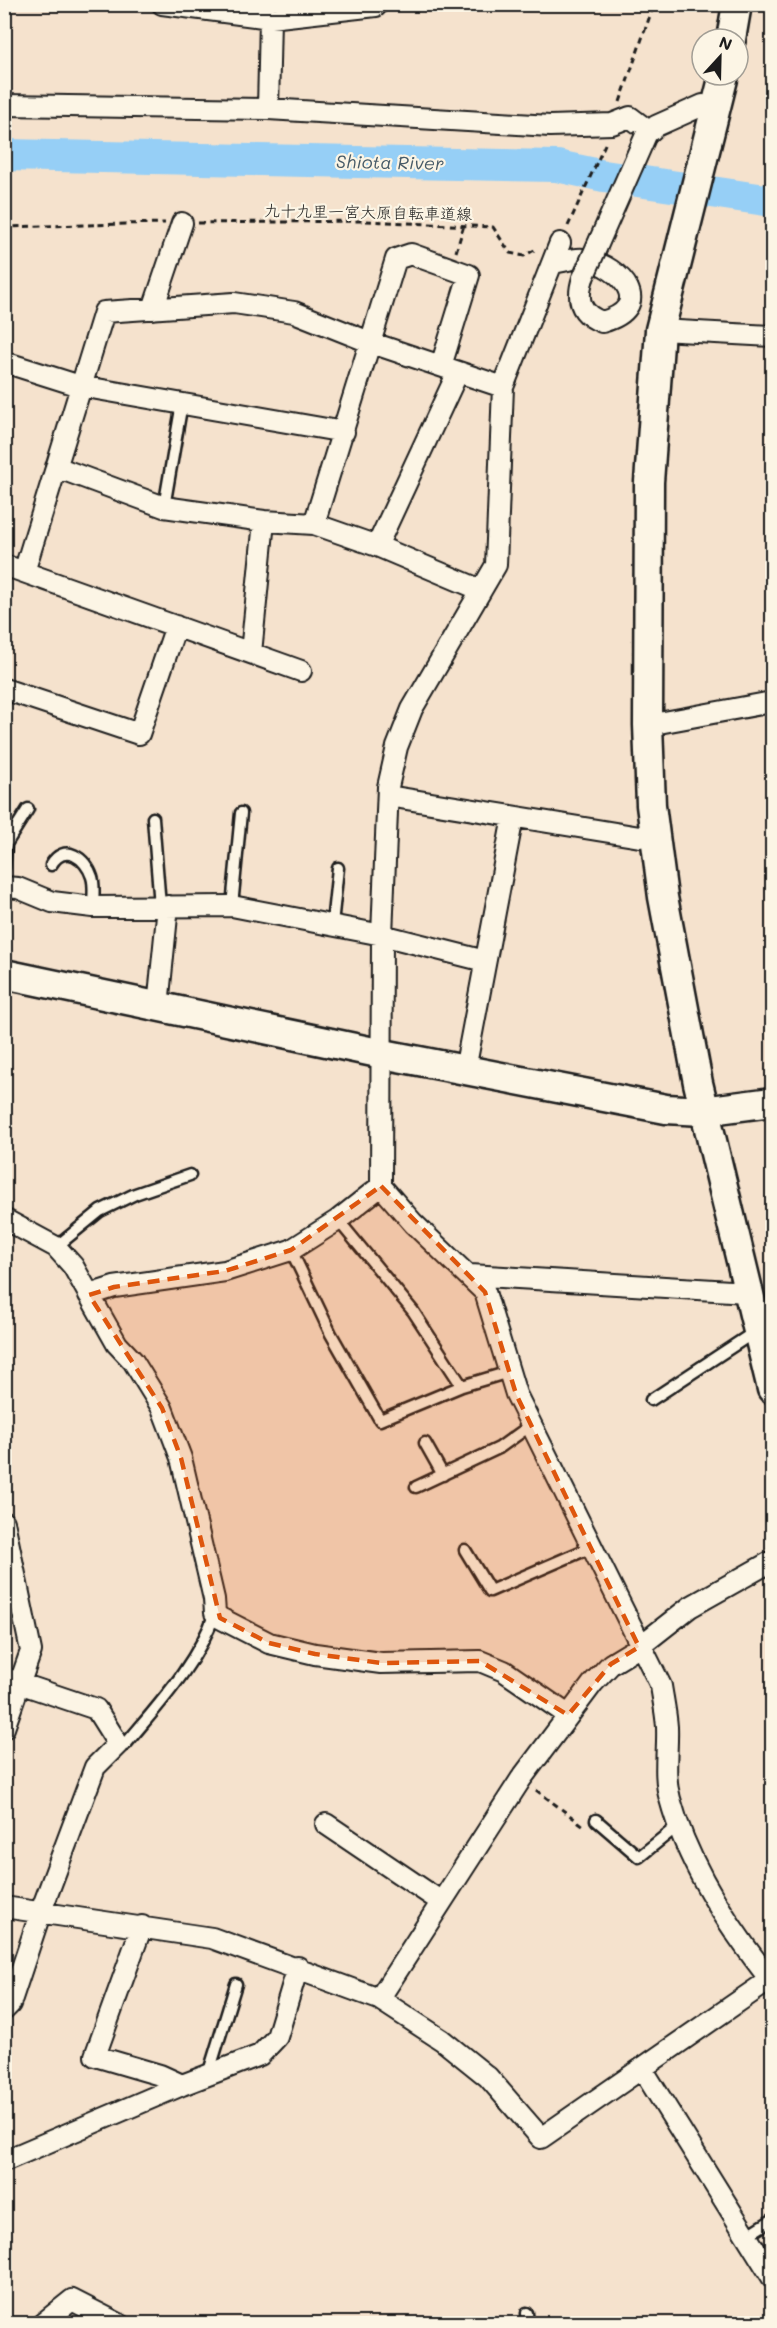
<svg xmlns="http://www.w3.org/2000/svg" width="777" height="2328" viewBox="0 0 777 2328" font-family="Mali,'Klee One',sans-serif">
	<style>
		.lines { fill: none; stroke-linecap: round; stroke-linejoin: round }
		.river { stroke: #96cff6; stroke-width: 32 }
		.lane-casing { stroke: #1c1c1c; stroke-width: 15 }
		.street-casing { stroke: #1c1c1c; stroke-width: 24 }
		.secondary-casing { stroke: #1c1c1c; stroke-width: 33 }
		.path { stroke: #1c1c1c; stroke-width: 3; stroke-dasharray: 6 4.5; stroke-linecap: butt }
		.lane { stroke: #fcf5e5; stroke-width: 10 }
		.street { stroke: #fcf5e5; stroke-width: 20 }
		.secondary { stroke: #fcf5e5; stroke-width: 28 }
		.street-bridge-casing { stroke: #1c1c1c; stroke-width: 24; stroke-linecap: butt }
		.street-bridge { stroke: #fcf5e5; stroke-width: 20 }
		.marked { fill: #de560d; fill-opacity: 0.2; stroke: #de560d; stroke-width: 4.5; stroke-dasharray: 12 8; stroke-linejoin: round }
		.labels { text-anchor: middle; stroke-width: 4.5; stroke-linejoin: round; paint-order: stroke }
		.street-label { font-size: 16px; fill: #1c1c1c; stroke: #fcf5e5 }
		.water-label { font-size: 18px; font-style: italic; fill: #475b68; stroke: #fcf5e5 }
	</style>
	<rect width="100%" height="100%" fill="#f5e2cd"/>
	<filter id="ink" filterUnits="userSpaceOnUse"><feTurbulence type="fractalNoise" baseFrequency=".0167" numOctaves="2"/><feDisplacementMap in="SourceGraphic" scale="12" xChannelSelector="R" yChannelSelector="G"/><feConvolveMatrix kernelMatrix="1 2 1 2 8 2 1 2 1" color-interpolation-filters="sRGB"/></filter>
	<g filter="url(#ink)">
		<g class="lines">
			<path class="river" d="M4 155 557 166 604 176 772 201"/>
			<g class="lane-casing">
				<path id="lane" d="M164 507 182 403
					M153 818 160 906
					M51 865C64 842 86 858 92 877 95 886 93 897 93 907
					M4 868 6 844 28 809
					M232 906 241 813
					M332 924 338 868
					M338 1220 413 1311 462 1386
					M56 1247 100 1211 135 1194 190 1175
					M291 1250 331 1334 380 1420 462 1386 509 1372
					M651 1400 756 1331
					M425 1443 443 1475
					M416 1487 499 1448 531 1425
					M465 1550 490 1591 592 1547
					M118 1744 125 1745C159 1704 197 1664 215 1613
					M596 1820 639 1857 680 1824
					M208 2075 236 1984
					M748 2235 772 2220
					M527 2313 528 2324"/>
			</g>
			<g class="street-casing">
				<path id="street" d="M162 4 270 18 376 6
					M4 105 268 109 550 126 612 124 630 117 642 126 646 135 656 126 703 105
					M268 109 270 18
					M560 243 503 387 496 565 412 709 397 747 388 787 382 935 381 1186 413 1223 485 1292 516 1394 661 1686C663 1699 666 1713 667 1727 668 1751 663 1775 670 1799 688 1866 730 1929 772 1982
					M552 263C562 262 575 257 585 259 622 267 656 307 602 322 580 314 576 300 583 278
					M153 309 182 223
					M660 330 772 336
					M4 362 80 386 344 432
					M56 467 164 507 264 521 314 524 396 259 411 254 469 275 441 366
					M314 524 377 546 481 590
					M377 546 458 372
					M4 565 301 671
					M24 572 104 312 234 303 294 312 372 343 503 387
					M251 653 264 521
					M4 689 139 734 176 626
					M648 725 772 702
					M388 796 640 837
					M4 887 18 888 52 902 93 907 232 906 382 935 485 961
					M158 1006 168 906
					M465 1070 513 817
					M4 1219 56 1247 73 1266 117 1344 133 1361 162 1408 181 1458 214 1599 215 1613 220 1618 269 1643 315 1654 381 1663 480 1661 504 1671 568 1715
					M470 1275 747 1292
					M89 1295 114 1287 225 1271 291 1250 338 1220 381 1186
					M4 1522 31 1651 4 1728
					M4 1678 96 1709 118 1744 95 1767 41 1911 10 2004 4 2010
					M326 1824 440 1901
					M4 1907 212 1938 379 1999 442 2040 488 2077 541 2138 771 1979
					M142 1926 95 2056 160 2075 182 2085
					M379 1999 521 1779 593 1683 611 1664 639 1647 690 1607 772 1561
					M643 2070 772 2277
					M4 2161 182 2085 260 2055 277 2037 298 1967
					M42 2324 72 2300 119 2324"/>
			</g>
			<g class="secondary-casing">
				<path id="secondary" d="M731 39 737 4
					M724 75 660 330 649 482 648 725 651 805 663 897 698 1083 772 1389
					M4 974 383 1054 666 1109 703 1111 772 1102"/>
			</g>
			<path class="path" d="M620 102 654 4
				M198 223 364 221 493 227 510 253 524 256 538 248
				M568 226 606 142
				M4 227 165 223
				M456 252 464 225
				M536 1790 584 1826"/>
			<use href="#lane" class="lane"/>
			<use href="#street" class="street"/>
			<use href="#secondary" class="secondary"/>
			<g class="street-bridge-casing">
				<path id="street-bridge" d="M583 278 646 135"/>
			</g>
			<use href="#street-bridge" class="street-bridge"/>
		</g>
	</g>
	<path class="marked" d="M381 1186 485 1292 516 1394 639 1647 611 1664 568 1715 480 1661 381 1663 315 1654 269 1643 220 1618 181 1458 162 1408 89 1295 114 1287 225 1271 291 1250Z"/>
	<g class="labels">
		<g class="street-label">
			<text transform="translate(368 212) rotate(1)" y="6">九十九里一宮大原自転車道線</text>
		</g>
		<g class="water-label">
			<text transform="translate(390 163) rotate(1)" y="6">Shiota River</text>
		</g>
	</g>
	<rect width="777" height="2328" fill="none" stroke="#fcf5e5" stroke-width="24"/>
	<rect x="12" y="12" width="753" height="2304" fill="none" stroke="#1c1c1c" stroke-width="2" filter="url(#ink)"/>
	<g transform="translate(720 57) rotate(22)"><circle r="28" fill="#fcf5e5" stroke="#a29e95" stroke-width="1.5"/>
	<path d="M0-4.5L10 22L0 15L-10 22Z" fill="#1c1c1c"/>
	<text y="-9" font-size="16" font-weight="bold" text-anchor="middle" fill="#1c1c1c">N</text>
	</g>
</svg>
